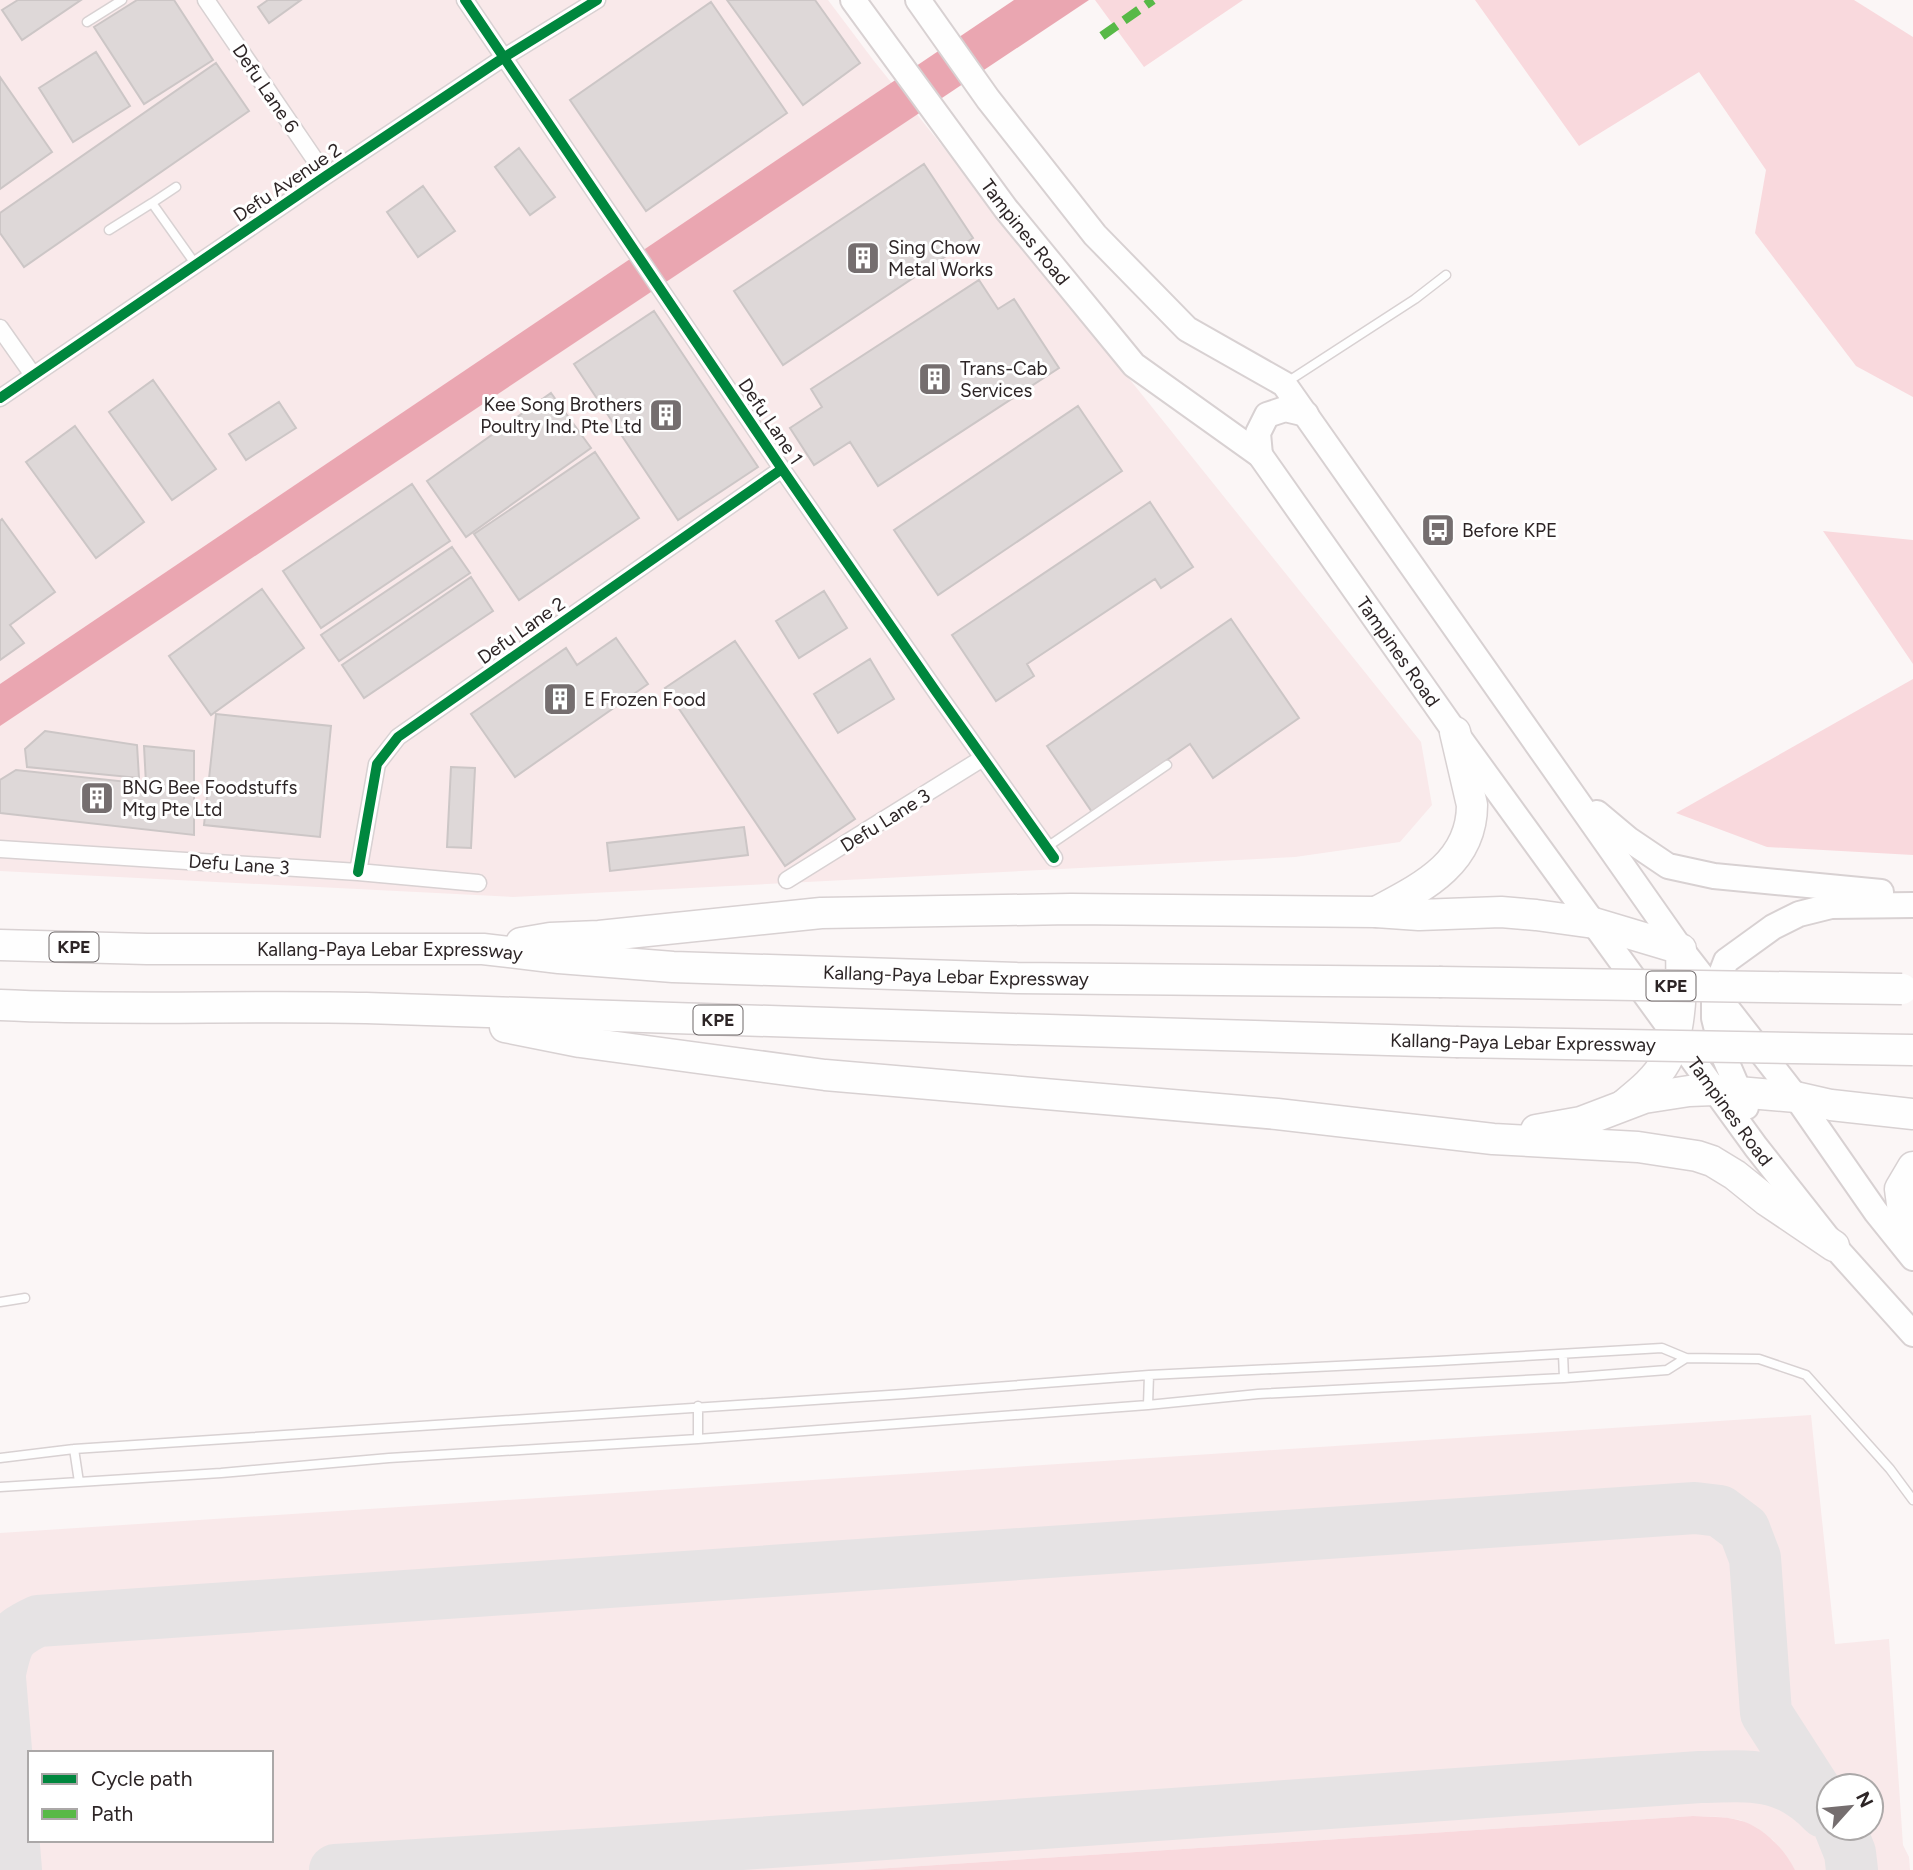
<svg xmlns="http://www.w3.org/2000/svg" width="1913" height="1870" viewBox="0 0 1913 1870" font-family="Figtree,sans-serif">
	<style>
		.built { fill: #f9e9ea; fill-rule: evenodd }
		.green { fill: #f9d9dd }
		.water { fill: #eaa6b1 }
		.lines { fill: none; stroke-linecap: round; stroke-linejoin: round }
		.taxiway { stroke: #e6e3e4; stroke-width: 52 }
		.building { fill: #ded8d8; stroke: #ccc6c6; stroke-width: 2 }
		.service-casing { stroke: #d8d1d2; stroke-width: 11 }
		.minor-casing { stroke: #d8d1d2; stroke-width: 19 }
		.primary-casing { stroke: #d8d1d2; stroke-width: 28 }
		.motorway-casing { stroke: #d8d1d2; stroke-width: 33 }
		.service { stroke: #fefefe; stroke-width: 8 }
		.minor { stroke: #fefefe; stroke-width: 16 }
		.primary { stroke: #fefefe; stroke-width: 24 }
		.motorway { stroke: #fefefe; stroke-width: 30 }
		.motorway-bridge-casing { stroke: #d8d1d2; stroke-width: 33; stroke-linecap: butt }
		.motorway-bridge { stroke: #fefefe; stroke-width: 30 }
		.quiet { stroke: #58b947; stroke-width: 9; stroke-dasharray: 18 9; stroke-linecap: butt }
		.cycleway-casing { stroke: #fff; stroke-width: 15 }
		.cycleway { stroke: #00873e; stroke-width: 10 }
		.labels { text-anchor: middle; stroke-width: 6; stroke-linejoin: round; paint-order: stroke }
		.shield { fill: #fff; stroke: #6c6667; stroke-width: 2 }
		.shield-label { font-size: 18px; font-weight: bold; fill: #2d2526 }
		.street-label { font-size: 19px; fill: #2d2526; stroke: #fff }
		.poi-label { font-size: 19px; fill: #2d2526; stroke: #fff; text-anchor: start }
	</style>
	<rect width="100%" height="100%" fill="#fbf6f6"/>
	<path class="built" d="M0 0H828L874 61 1421 742 1432 805 1400 842 1295 857 513 897 0 871Z
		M1811 1415 1835 1644 1889 1639 1903 1845 1909 1857 1910 1870H1795L1773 1840 1757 1828 1740 1820 1721 1817 1693 1816 859 1870H0V1533ZM30 1753H271V1840H30ZM1829 1786H1871V1828H1829Z"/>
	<path class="green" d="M1095 0H1243L1144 67Z
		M1475 0H1854L1913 37V397L1856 366 1755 233 1766 170 1699 72 1579 146Z
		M1823 531 1913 540V664Z
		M1913 679V855L1767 847 1676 813Z
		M1693 1816C1708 1817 1723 1816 1738 1820 1761 1825 1784 1848 1795 1870H859Z"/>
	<path class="water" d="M1014 0H1089L0 726V684Z"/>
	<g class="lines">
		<path class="taxiway" d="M0 1673C7 1642 8 1635 38 1621L1695 1508 1720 1511 1744 1529 1755 1558 1766 1713 1829 1811
			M0 1678 16 1870
			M1840 1828 1850 1853 1852 1870
			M335 1870 614 1853 1700 1777C1753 1776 1784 1771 1824 1812"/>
	</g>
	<path class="building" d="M18 0H81L22 40 2 10Z
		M137 0H174L213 60 144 104 94 27Z
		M268 0H301L269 23 258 7Z
		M727 0H815L860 63 803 105Z
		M711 2 787 113 646 211 570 100Z
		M96 52 130 106 73 142 39 88Z
		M216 63 249 111 24 267 0 233V213Z
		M0 77 52 152 0 189Z
		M519 148 555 197 530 215 495 167Z
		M924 164 973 238 783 365 734 291Z
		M423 186 455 231 418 257 387 212Z
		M979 280 998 309 1014 299 1059 368 878 486 850 442 814 465 790 428 822 407 811 389Z
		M654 311 758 467 678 520 574 364Z
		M153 380 216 469 172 500 109 412Z
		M551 393 591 448 466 537 427 481Z
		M279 402 296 428 246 460 229 434Z
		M1078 406 1122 471 938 595 894 530Z
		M75 426 144 522 96 558 26 462Z
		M595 452 639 518 519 600 474 534Z
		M412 484 450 541 321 628 283 571Z
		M1150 502 1193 567 1161 588 1155 579 1027 664 1034 676 996 701 952 635Z
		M2 519 55 592 10 625 24 643 0 660V521Z
		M452 547 470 573 339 661 321 635Z
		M471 577 493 611 364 698 342 665Z
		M262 589 304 648 211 715 169 656Z
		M824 591 847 628 799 658 776 621Z
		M1231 619 1299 718 1213 778 1190 744 1092 812 1047 746Z
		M616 638 648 684 515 777 471 714 566 648 577 665Z
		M735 641 855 819 785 866 665 688Z
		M870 659 894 699 838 733 814 694Z
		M216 714 331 726 320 837 204 825Z
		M45 731 137 745 139 778 27 767 25 749Z
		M144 746 194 751V835L0 813V780L16 770 146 784Z
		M451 767 475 768 471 848 447 847Z
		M744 827 748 855 610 871 607 843Z"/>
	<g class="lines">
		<g class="service-casing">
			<path id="service" d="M87 22 122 0
				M152 203 176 187
				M109 230 152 203 196 265
				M1287 382 1415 299 1446 275
				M1047 847 1167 765
				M0 1302 25 1298
				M1563 1354 1564 1378
				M1148 1405 1149 1375
				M698 1406V1439
				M74 1449 79 1482
				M0 1458 74 1449 904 1394 1149 1375 1438 1361 1662 1348 1686 1358 1759 1359 1806 1375 1890 1469 1913 1500
				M0 1487 221 1473 389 1458 698 1439 1148 1405 1258 1394 1564 1378 1667 1370 1686 1358"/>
		</g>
		<g class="minor-casing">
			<path id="minor" d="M206 0 326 176
				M465 0 782 469 937 693 1054 858
				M0 328 33 375
				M0 398 326 176 503 58 597 0
				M0 849 358 872 478 883
				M358 872 377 764 398 737 782 469
				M787 880 983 758"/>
		</g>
		<g class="primary-casing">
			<g id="primary">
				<path id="s1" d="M853 0 1006 209 1134 365 1260 455 1455 732 1756 1147 1834 1246 1913 1334"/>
				<path d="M918 0 988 99 1095 235 1187 329 1284 384 1681 949 1796 1097 1876 1212 1913 1258"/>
				<path d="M1260 455 1258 433 1267 415 1285 409 1306 414"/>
				<path d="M1597 813 1628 839 1668 866 1714 876 1881 892"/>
				<path d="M1746 1107 1723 1054 1714 1018V992L1726 961 1773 927 1799 914 1831 906 1913 905"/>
			</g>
		</g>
		<g class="motorway-casing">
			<g id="motorway">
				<path d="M1376 912C1421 888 1472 864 1472 805L1455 732"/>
				<path d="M521 943 550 938 599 936 821 913 1071 909 1376 912 1419 915 1501 912 1536 915 1594 923 1681 949C1682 981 1682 1033 1666 1061 1656 1079 1641 1091 1625 1104"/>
				<path id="s2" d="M0 945 147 949H483L559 958 673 967 1017 978 1439 982"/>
				<path d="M0 1005C122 1011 244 1005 366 1008L1013 1029 1456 1042"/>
				<path d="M505 1027 580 1042 825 1075 1277 1114 1493 1139 1638 1147 1697 1156 1712 1161 1735 1175 1766 1200 1834 1246"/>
				<path d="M1536 1130 1581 1122 1644 1098 1689 1091 1714 1090 1796 1097 1831 1105 1913 1114"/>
				<path d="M1913 1167 1900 1189 1904 1219 1913 1239"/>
			</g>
		</g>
		<use href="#service" class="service"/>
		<use href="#minor" class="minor"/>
		<use href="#primary" class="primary"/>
		<use href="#motorway" class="motorway"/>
		<g class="motorway-bridge-casing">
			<path id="motorway-bridge" d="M1439 982 1902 989
				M1456 1042 1913 1050"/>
		</g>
		<use href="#motorway-bridge" class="motorway-bridge"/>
		<path class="quiet" d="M1102 36 1153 0"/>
		<g class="cycleway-casing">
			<path id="cycleway" d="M465 0 782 469 937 693 1054 858
				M0 398 326 176 503 58 597 0
				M358 872 377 764 398 737 782 469"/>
		</g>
		<use href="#cycleway" class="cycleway"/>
	</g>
	<defs>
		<g id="building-square" transform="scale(1.75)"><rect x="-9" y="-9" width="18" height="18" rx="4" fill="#756e6f" stroke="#fff"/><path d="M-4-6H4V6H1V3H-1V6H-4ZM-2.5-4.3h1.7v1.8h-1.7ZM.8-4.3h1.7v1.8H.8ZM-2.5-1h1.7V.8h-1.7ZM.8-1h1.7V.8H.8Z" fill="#fff"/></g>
		<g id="bus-square" transform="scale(1.75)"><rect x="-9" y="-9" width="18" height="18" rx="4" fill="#756e6f" stroke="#fff"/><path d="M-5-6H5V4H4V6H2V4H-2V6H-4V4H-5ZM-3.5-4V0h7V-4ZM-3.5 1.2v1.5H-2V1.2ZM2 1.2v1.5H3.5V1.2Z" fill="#fff"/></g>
	</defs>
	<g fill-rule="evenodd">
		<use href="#building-square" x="863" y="258"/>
		<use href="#building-square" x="935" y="379"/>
		<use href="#building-square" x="666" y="415"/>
		<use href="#bus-square" x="1438" y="530"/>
		<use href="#building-square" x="560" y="699"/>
		<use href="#building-square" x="97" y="798"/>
	</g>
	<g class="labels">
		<g class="shield">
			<rect x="49.5" y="932.5" width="49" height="29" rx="5"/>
			<rect x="1646.5" y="971.5" width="49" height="29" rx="5"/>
			<rect x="693.5" y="1005.5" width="49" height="29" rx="5"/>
		</g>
		<g class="shield-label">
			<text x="74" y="953">KPE</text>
			<text x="1671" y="992">KPE</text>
			<text x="718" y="1026">KPE</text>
		</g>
		<g class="street-label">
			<text transform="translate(266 88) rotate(56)" y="7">Defu Lane 6</text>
			<text transform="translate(287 182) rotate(-34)" y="7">Defu Avenue 2</text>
			<text dy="7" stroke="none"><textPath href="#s1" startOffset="289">Tampines Road</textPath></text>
			<text transform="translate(771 421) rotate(56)" y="7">Defu Lane 1</text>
			<text transform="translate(521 630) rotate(-35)" y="7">Defu Lane 2</text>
			<text dy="7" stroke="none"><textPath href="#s1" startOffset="856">Tampines Road</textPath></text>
			<text transform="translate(885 820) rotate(-32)" y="7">Defu Lane 3</text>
			<text transform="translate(239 864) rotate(4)" y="7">Defu Lane 3</text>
			<text dy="7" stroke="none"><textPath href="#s2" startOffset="390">Kallang-Paya Lebar Expressway</textPath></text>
			<text dy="7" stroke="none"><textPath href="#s2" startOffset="957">Kallang-Paya Lebar Expressway</textPath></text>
			<text transform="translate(1523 1042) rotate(1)" y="7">Kallang-Paya Lebar Expressway</text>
			<text dy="7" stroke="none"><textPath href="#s1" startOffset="1423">Tampines Road</textPath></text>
		</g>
		<g class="poi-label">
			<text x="888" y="254">Sing Chow<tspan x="888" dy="22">Metal Works</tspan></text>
			<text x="960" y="375">Trans-Cab<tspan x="960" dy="22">Services</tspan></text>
			<text x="642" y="411" text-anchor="end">Kee Song Brothers<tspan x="642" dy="22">Poultry Ind. Pte Ltd</tspan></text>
			<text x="1462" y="537">Before KPE</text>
			<text x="584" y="706">E Frozen Food</text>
			<text x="122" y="794">BNG Bee Foodstuffs<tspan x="122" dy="22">Mtg Pte Ltd</tspan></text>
		</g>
	</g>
	<rect x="28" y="1751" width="245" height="91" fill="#ffffff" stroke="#aba8a8" stroke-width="2"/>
	<rect x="42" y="1774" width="35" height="10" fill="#00873e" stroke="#aba8a8" stroke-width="2"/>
	<text x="91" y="1786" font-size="21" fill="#2d2526">Cycle path</text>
	<rect x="42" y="1809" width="35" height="10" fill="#58b947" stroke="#aba8a8" stroke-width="2"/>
	<text x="91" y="1821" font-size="21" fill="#2d2526">Path</text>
	<g transform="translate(1850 1807) rotate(63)"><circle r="33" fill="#ffffff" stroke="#aba8a8" stroke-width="2"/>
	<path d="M0-5L12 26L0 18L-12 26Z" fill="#756e6f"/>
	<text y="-10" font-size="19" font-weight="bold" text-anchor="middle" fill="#2d2526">N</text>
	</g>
</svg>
